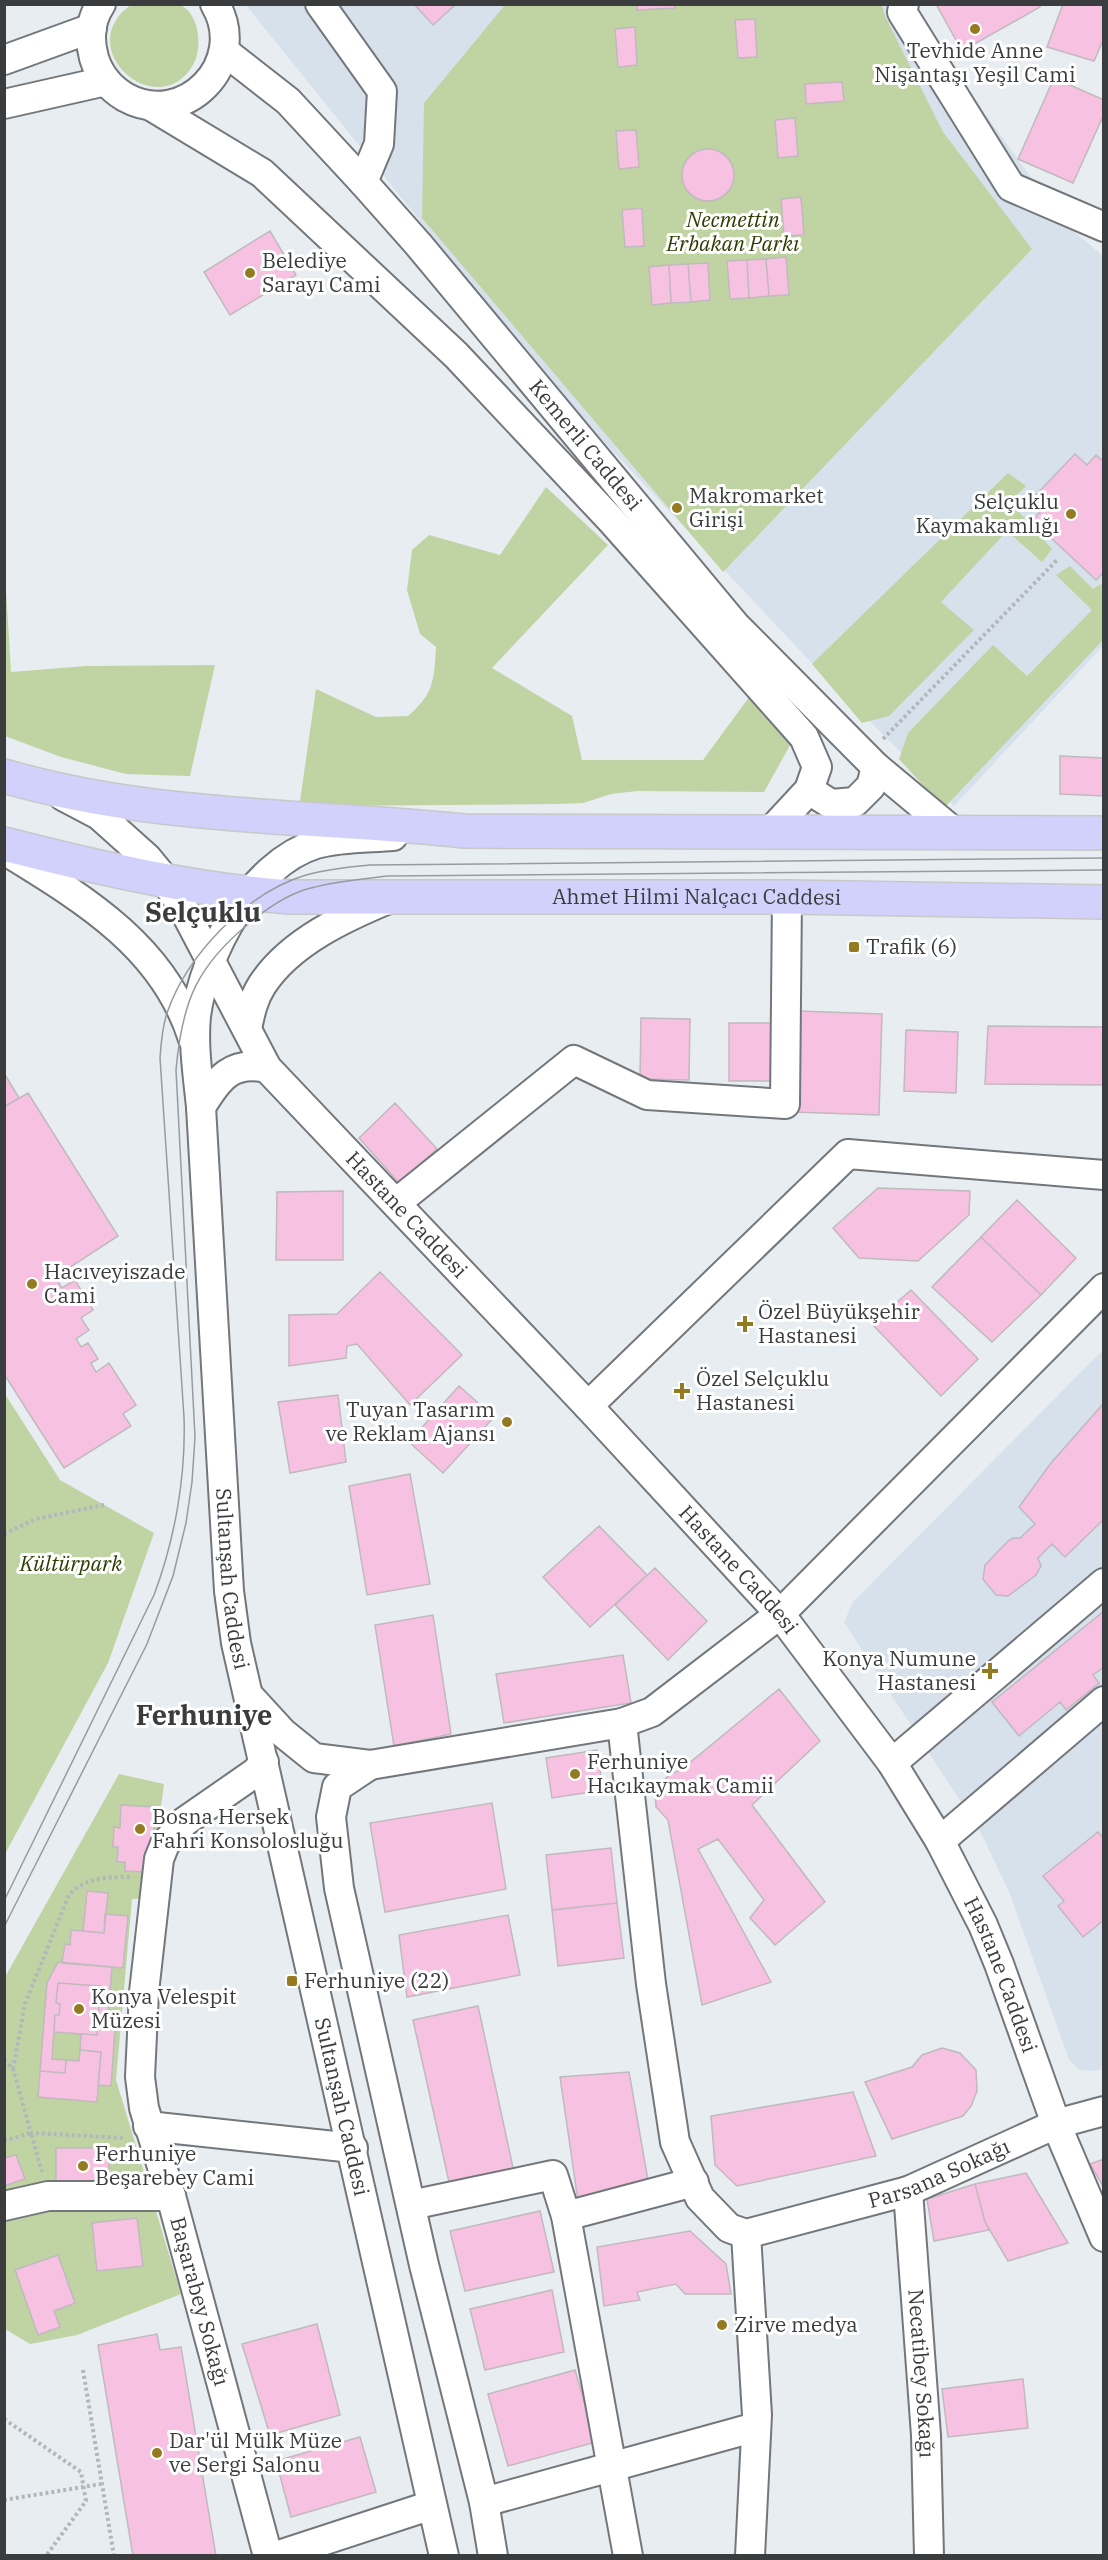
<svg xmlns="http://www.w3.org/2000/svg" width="1108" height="2560" viewBox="0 0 1108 2560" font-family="'IBM Plex Serif',serif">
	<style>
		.built { fill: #d6e1eb }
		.green { fill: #c0d3a3 }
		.building { fill: #f7c2e1; stroke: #c0b9bd; stroke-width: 1.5 }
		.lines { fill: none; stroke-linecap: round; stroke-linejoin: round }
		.minor-casing { stroke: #73777c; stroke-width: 32 }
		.major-casing { stroke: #c8c8c9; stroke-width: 36 }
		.path { stroke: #b3b7bb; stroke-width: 4; stroke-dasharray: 3 3; stroke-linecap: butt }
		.minor { stroke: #fff; stroke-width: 28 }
		.major { stroke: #d1d1fc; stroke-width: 33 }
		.tram { stroke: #979b9e; stroke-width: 1.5 }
		.poi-dot { fill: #947a21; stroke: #fff; stroke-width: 2 }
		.labels { text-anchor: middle; stroke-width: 6; stroke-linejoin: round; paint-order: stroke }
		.poi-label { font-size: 21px; fill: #3a3c3e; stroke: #fff; text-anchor: start }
		.park-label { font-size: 21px; font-style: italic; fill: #2e3e03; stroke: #fff }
		.street-label { font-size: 21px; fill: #3a3c3e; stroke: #fff }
		.district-label { font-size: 27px; font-weight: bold; fill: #3a3c3e; stroke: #fff }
	</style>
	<rect width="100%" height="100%" fill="#e8edf2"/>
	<path class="built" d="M246 5H906L1064 223 1103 256V646L954 806 807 658 562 397Z
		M1103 1350V2069L1094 2071 1080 2070 1069 2060 1010 1894 981 1833 844 1622 853 1602Z"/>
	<path class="green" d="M132 4C143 4 168 1 178 4 200 12 203 48 193 65 158 125 69 48 132 4Z
		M505 5H882L885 16 943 132 1032 249 723 572 422 218 424 103Z
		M1008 473 1026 486 1010 502 1052 549 1042 562 1007 531 941 602 974 630 889 716 862 723 812 664Z
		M546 487 608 545 492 668 572 716 582 760H703L755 689 798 731 764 792 637 791 611 794 583 803 557 804 321 806 300 801 316 689 376 717 408 716C434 694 434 680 436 647L420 634 407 590 412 550 429 535 500 555Z
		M1070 566 1093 589 1103 583V640L944 808 899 759 908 733 993 645 1027 676 1092 610 1056 575Z
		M5 572 11 672 86 666 215 665 190 776 126 774 61 757 5 736Z
		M5 1394 60 1480 154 1533 108 1663 5 1854Z
		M119 1774 164 1784 149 1898 132 1899 116 2080 181 2294 77 2335 30 2344 5 2329V1977Z"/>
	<path class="building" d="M414 4H456L433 25Z
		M637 4H675V8L637 10Z
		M936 4H1039L1040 7 962 51Z
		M1063 4H1104V38L1094 61 1047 47Z
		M755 19 757 57 738 58 735 20Z
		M635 27 637 65 618 67 615 29Z
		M1054 78 1104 100V114L1073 183 1018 159Z
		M842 82 844 101 806 104 805 84Z
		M795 118 798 156 778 158 775 120Z
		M636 130 639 167 619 169 616 131Z
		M682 175a26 26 0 1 1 52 0a26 26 0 1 1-52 0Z
		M801 197 804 235 784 236 781 199Z
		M642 208 644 246 625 247 622 210Z
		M270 231 296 275 230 315 204 272Z
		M786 257 789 295 769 296 766 259Z
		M766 259 769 296 749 298 747 260Z
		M747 260 749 298 730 299 727 261Z
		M708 263 710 300 691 302 688 264Z
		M688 264 691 302 671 303 669 265Z
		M669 265 671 303 652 305 649 267Z
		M1075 454 1087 465 1096 455 1104 462V572L1096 580 1032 520 1044 508 1033 498Z
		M1060 756 1104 758V796L1060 794Z
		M798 1011 882 1014 879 1115 794 1112Z
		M641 1018 690 1019 689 1080 640 1079Z
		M729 1023H777V1081H729Z
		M988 1026 1104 1027V1085L985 1084Z
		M906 1030 958 1032 956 1093 904 1091Z
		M4 1073 19 1098 4 1107Z
		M28 1093 118 1236 55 1277 62 1288 75 1280 93 1310 81 1318 89 1330 76 1339 81 1347 88 1343 98 1359 91 1363 96 1372 109 1363 136 1405 123 1414 131 1426 64 1468 4 1374V1107Z
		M395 1103 437 1149 399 1183 359 1138Z
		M878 1188 970 1191 969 1215 918 1261 859 1258 833 1228Z
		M343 1191V1260H276L277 1192Z
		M1017 1200 1076 1258 1041 1295 981 1237Z
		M981 1237 1041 1295 992 1342 932 1287Z
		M380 1272 462 1355 410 1405 357 1344 347 1346 346 1358 289 1366V1315L337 1314Z
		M911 1290 978 1359 941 1396 872 1324Z
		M459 1386 494 1417 443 1473 409 1442Z
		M338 1395 346 1462 290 1473 278 1402Z
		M1103 1404 1104 1519 1065 1557 1052 1544 1038 1558 1041 1566 1036 1575 1008 1596 996 1595 983 1579 985 1565 1008 1541 1013 1538H1020L1035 1524 1019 1507 1051 1463Z
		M410 1474 430 1584 367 1595 349 1486Z
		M599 1526 647 1575 590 1627 543 1577Z
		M655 1568 707 1621 668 1660 615 1605Z
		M1104 1611V1667L1093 1675 1099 1683 1066 1710 1060 1702 1019 1736 992 1702Z
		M433 1615 451 1734 394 1746 375 1625Z
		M623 1655 631 1703 504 1723 496 1674Z
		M779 1689 820 1741 752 1805 825 1902 775 1945 750 1918 764 1900 718 1839 698 1849 771 1982 702 2005 668 1820 656 1807 655 1790 669 1775 682 1769Z
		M597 1750 603 1790 552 1798 546 1758Z
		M492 1803 506 1889 385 1912 370 1823Z
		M121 1805 155 1807 152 1864 144 1863 143 1872 125 1871V1862H117L118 1847H113L114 1827 120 1828Z
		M1098 1832 1104 1839V1920L1083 1937 1058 1906 1064 1901 1043 1876Z
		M611 1848 617 1903 552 1910 546 1855Z
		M87 1891 108 1893 104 1933 83 1931Z
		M617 1903 624 1958 558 1966 552 1910Z
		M105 1914 128 1916 123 1968 62 1963 65 1944 70 1945 71 1930 104 1933Z
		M508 1915 520 1975 407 1997 399 1935Z
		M58 1962 112 1967 107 2028 115 2029 111 2086 98 2085 101 2052 80 2050 81 2034 54 2032 52 2059 66 2060 65 2073 40 2071 47 1983Z
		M58 1983 100 1986 97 2035 54 2032 55 2015H59L60 2004 56 2003Z
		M478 2006 515 2177 451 2191 413 2020Z
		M942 2048 960 2053 976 2070 977 2091 971 2106 963 2116 892 2139 865 2082 912 2067 922 2055Z
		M80 2050 101 2052 97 2102 38 2097 40 2071 65 2073 66 2060 79 2061Z
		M629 2072 649 2186 578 2201 560 2077Z
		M853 2092 876 2156 737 2186 715 2165 711 2116Z
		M56 2148H109V2184L56 2183Z
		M16 2155 25 2179 4 2186V2158Z
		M1104 2159V2188L1090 2164Z
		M1026 2173 1068 2243 1008 2261 985 2222 975 2184Z
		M975 2184 985 2222 989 2230 934 2241 927 2199Z
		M540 2211 554 2272 465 2291 450 2231Z
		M137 2218 143 2266 97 2271 92 2223Z
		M690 2231 726 2264 731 2294H685L676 2284 637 2292 640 2300 604 2306 597 2247Z
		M58 2255 75 2303 54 2311 60 2327 38 2335 15 2270Z
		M552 2290 564 2352 485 2370 470 2309Z
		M317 2324 340 2415 270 2435 242 2344Z
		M157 2334 160 2350 181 2347 216 2556H133L98 2345Z
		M575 2370 596 2442 508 2466 488 2394Z
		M1023 2379 1028 2428 948 2437 942 2389Z
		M360 2437 376 2492 291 2517 276 2461Z"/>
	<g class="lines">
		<g class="minor-casing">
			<g id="minor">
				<path d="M101 4C90 20 89 40 94 58 99 74 110 88 125 97 184 130 250 63 215 4"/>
				<path d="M320 4 382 91 379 144 363 182"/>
				<path d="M904 4 902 12 1011 187 1104 227"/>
				<path id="s1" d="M224 51 288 101 363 182 418 244 735 625 876 767 954 832"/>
				<path d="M4 60 92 28"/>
				<path d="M4 104 106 81"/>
				<path d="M151 106 262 173 456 355 612 521 804 737 817 767 809 790 769 833"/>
				<path d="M809 790 831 804 855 802 871 786 876 767"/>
				<path id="s2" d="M63 796 99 815 147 858 166 881 183 908 267 1068 588 1406 780 1614 892 1763 940 1841 983 1925 999 1964 1056 2124 1104 2237"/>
				<path id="s3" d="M393 836C368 838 340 837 316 844 251 864 204 954 196 1016 193 1046 198 1077 201 1107L229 1591 236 1643 444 2556"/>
				<path d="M4 850C82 898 164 946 193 1039"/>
				<path d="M247 1029C250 1014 253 999 262 985 290 942 345 917 391 898"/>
				<path d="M201 1107C218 1079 231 1060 267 1068"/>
				<path d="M396 1203 574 1060 647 1095 785 1104 787 897"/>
				<path d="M588 1406 848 1154 1104 1175"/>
				<path d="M250 1697 283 1733 314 1758 370 1765 622 1723 652 1712 780 1614 1104 1288"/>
				<path id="s4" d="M622 1723 651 1984 675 2142 700 2198 729 2228 746 2234 908 2191 1056 2124 1104 2111"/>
				<path id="s5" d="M264 1762 256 1772 184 1822 165 1844 159 1859 144 1992 140 2077 144 2108 171 2196 268 2556"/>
				<path d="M892 1763 1104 1583"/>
				<path d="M370 1765 337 1787 331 1817 339 1888 424 2265 484 2502 493 2556"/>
				<path d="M940 1841 1104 1701"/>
				<path d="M148 2126 353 2148"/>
				<path id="s6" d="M908 2191 926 2435 929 2556"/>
				<path d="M411 2205 553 2175 566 2216 628 2556"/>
				<path d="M4 2206 48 2196H171"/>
				<path d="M566 2216 694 2182"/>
				<path d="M746 2234 757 2415 750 2556"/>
				<path d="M484 2502 756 2427"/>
				<path d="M276 2556 432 2505"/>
			</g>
		</g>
		<g class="major-casing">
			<g id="major">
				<path d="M4 776C154 820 312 815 465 831L1104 833"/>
				<path id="s7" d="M4 844C98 868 193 890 290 897H787L1104 902"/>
			</g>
		</g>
		<path class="path" d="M883 739 1058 559
			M4 1534 36 1519 104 1505
			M4 2060 13 2069 31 2133 125 2138
			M13 2069 25 2004 68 1897C83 1877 107 1877 131 1877
			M4 2141 31 2133 42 2172
			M83 2370 114 2556
			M4 2419 81 2472 86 2501 46 2556
			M4 2500 101 2484"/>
		<use href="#minor" class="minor"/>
		<use href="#major" class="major"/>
		<path class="tram" d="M4 1901 154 1595C175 1539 186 1476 184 1417L160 1058C161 1043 162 1028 167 1013 187 955 246 893 306 875 326 869 348 867 369 865L1104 858
			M4 1927 147 1644 173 1576 186 1523 192 1482 195 1437 176 1070C182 1001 197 965 252 921 269 907 290 893 311 888 336 881 362 879 388 876L1104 870"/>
	</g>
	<g class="poi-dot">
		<circle cx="975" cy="29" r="6"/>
		<circle cx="250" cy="273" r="6"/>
		<circle cx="677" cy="508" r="6"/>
		<circle cx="1071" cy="514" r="6"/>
		<rect x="848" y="941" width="12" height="12" rx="3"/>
		<circle cx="32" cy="1284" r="6"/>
		<path d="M742 1315h6v6h6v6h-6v6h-6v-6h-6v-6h6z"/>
		<path d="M679 1382h6v6h6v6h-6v6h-6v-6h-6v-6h6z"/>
		<circle cx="507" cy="1422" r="6"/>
		<path d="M987 1662h6v6h6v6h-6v6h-6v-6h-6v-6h6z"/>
		<circle cx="575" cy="1774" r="6"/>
		<circle cx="140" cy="1829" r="6"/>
		<rect x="286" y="1975" width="12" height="12" rx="3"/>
		<circle cx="79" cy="2009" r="6"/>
		<circle cx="83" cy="2166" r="6"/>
		<circle cx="722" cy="2325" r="6"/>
		<circle cx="157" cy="2453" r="6"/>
	</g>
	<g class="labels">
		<g class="poi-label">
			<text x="975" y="58" text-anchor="middle">Tevhide Anne<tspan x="975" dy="24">Nişantaşı Yeşil Cami</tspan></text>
			<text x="262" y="268">Belediye<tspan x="262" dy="24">Sarayı Cami</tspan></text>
			<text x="689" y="503">Makromarket<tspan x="689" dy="24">Girişi</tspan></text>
			<text x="1059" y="509" text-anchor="end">Selçuklu<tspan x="1059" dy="24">Kaymakamlığı</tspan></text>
			<text x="866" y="954">Trafik (6)</text>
			<text x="44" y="1279">Hacıveyiszade<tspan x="44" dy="24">Cami</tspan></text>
			<text x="758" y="1319">Özel Büyükşehir<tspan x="758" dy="24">Hastanesi</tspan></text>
			<text x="696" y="1386">Özel Selçuklu<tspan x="696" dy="24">Hastanesi</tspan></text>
			<text x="495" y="1417" text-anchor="end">Tuyan Tasarım<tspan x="495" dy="24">ve Reklam Ajansı</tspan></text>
			<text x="976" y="1666" text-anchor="end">Konya Numune<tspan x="976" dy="24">Hastanesi</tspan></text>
			<text x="587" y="1769">Ferhuniye<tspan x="587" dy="24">Hacıkaymak Camii</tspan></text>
			<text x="152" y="1824">Bosna Hersek<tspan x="152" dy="24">Fahri Konsolosluğu</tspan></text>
			<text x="304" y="1988">Ferhuniye (22)</text>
			<text x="91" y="2004">Konya Velespit<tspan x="91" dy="24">Müzesi</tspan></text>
			<text x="95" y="2161">Ferhuniye<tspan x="95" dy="24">Beşarebey Cami</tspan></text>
			<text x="734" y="2332">Zirve medya</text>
			<text x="169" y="2448">Dar'ül Mülk Müze<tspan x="169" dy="24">ve Sergi Salonu</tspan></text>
		</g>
		<g class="park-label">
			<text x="733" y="227">Necmettin<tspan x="733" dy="24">Erbakan Parkı</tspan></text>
			<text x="71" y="1571">Kültürpark</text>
		</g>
		<g class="street-label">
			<text dy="7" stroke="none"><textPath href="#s1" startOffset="536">Kemerli Caddesi</textPath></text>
			<text dy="7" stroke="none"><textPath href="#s7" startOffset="698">Ahmet Hilmi Nalçacı Caddesi</textPath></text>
			<text dy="7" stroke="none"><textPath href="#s2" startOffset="550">Hastane Caddesi</textPath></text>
			<text dy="7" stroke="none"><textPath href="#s2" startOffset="1036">Hastane Caddesi</textPath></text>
			<text dy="7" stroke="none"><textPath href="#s3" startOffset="861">Sultanşah Caddesi</textPath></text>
			<text dy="7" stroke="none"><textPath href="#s2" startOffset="1522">Hastane Caddesi</textPath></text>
			<text dy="7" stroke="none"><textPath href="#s3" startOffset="1401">Sultanşah Caddesi</textPath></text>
			<text dy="7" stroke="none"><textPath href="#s4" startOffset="746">Parsana Sokağı</textPath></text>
			<text dy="7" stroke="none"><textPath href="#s5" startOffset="597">Başarabey Sokağı</textPath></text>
			<text dy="7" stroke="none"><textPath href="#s6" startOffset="183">Necatibey Sokağı</textPath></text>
		</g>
		<g class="district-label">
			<text x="203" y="922">Selçuklu</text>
			<text x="204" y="1725">Ferhuniye</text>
		</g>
	</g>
	<rect width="1108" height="2560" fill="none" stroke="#3a3c3e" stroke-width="12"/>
</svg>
